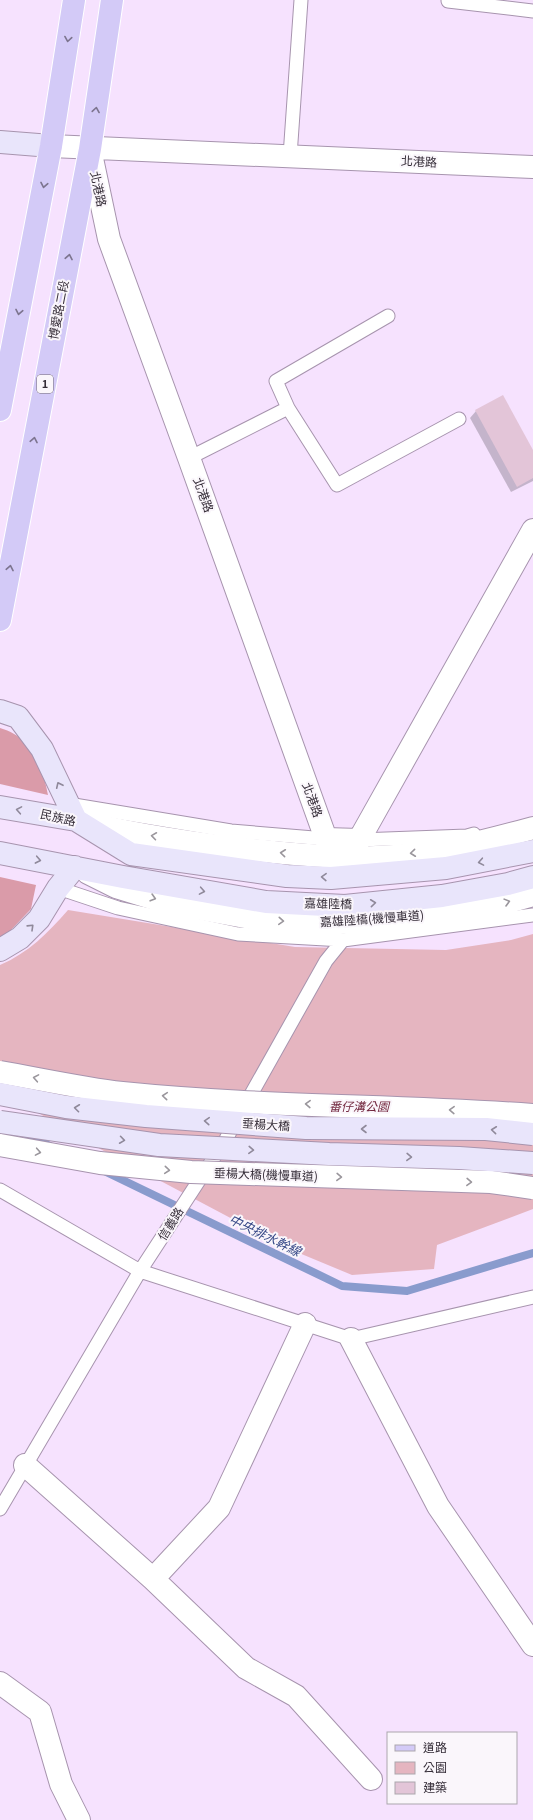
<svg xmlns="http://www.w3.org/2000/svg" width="533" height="1820" viewBox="0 0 533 1820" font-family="Georgia,'Noto Sans TC',serif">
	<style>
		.green { fill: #e5b5c0 }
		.forest { fill: #da9ba9 }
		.shadow { fill: #0003 }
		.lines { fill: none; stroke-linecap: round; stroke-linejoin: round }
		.stream { stroke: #899bcd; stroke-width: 8 }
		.building { fill: #e3c5d8 }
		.lane-casing { stroke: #a794ae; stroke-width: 15 }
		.street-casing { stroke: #a794ae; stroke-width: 24 }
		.secondary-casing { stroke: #a794ae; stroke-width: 24 }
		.primary-casing { stroke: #fff; stroke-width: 24 }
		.lane { stroke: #fff; stroke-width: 13 }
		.street { stroke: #fff; stroke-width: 22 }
		.secondary { stroke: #e9e5fb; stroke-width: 22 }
		.primary { stroke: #d3caf7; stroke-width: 22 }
		.street-bridge-casing { stroke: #a794ae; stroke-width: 24; stroke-linecap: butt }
		.secondary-bridge-casing { stroke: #a794ae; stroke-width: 24; stroke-linecap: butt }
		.street-bridge { stroke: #fff; stroke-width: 22 }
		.secondary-bridge { stroke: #e9e5fb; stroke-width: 22 }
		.oneway { stroke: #7c748e }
		.oneway2 { stroke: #8f899a }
		.oneway3 { stroke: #9a969c }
		.labels { text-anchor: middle; stroke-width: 4; stroke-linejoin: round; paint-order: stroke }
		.shield { fill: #faf6fb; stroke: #706972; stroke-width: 1 }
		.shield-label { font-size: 11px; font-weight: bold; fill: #352d38 }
		.street-label { font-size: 12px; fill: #352d38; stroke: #faf6fb }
		.park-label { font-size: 12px; font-style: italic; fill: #732940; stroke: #faf6fb }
		.water-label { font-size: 13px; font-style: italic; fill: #364887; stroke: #faf6fb }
	</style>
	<rect width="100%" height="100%" fill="#f6e2fe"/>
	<path class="green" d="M68 910 295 947 446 950 511 940 533 934V1209L437 1245 434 1269 352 1275 287 1248 87 1142 0 1090V965C28 953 48 933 68 910Z"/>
	<path class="forest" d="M0 728C32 737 42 765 48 795L0 784Z
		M0 877 36 885 31 909 9 932 0 937Z"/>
	<path class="shadow" d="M476 411 533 452V481L511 492 470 418Z"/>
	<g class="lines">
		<path class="stream" d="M26 1134 50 1146
			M102 1170 342 1286 407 1291 533 1253"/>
	</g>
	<path class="building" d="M503 395 533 450V478L517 487 475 410Z"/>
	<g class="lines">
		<g class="lane-casing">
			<path id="lane" d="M448 1 533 11
				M290 156 301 0
				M288 408 276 381 388 316
				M189 458 288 408 337 485 459 419
				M68 804 231 831 326 839
				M359 840 467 836 474 834
				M58 888 118 908 238 934 343 940 533 915
				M0 1190 140 1271 351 1339 533 1297
				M0 1509 140 1271 226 1139 326 961 343 940"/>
		</g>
		<g class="street-casing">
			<path id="street" d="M51 146 533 167
				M90 149 109 239 189 458 326 839 359 840 533 530
				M82 822C142 836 203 845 264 851 301 855 338 858 376 857 429 856 482 842 533 828
				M88 873 116 887 168 903 256 919 326 924 408 918 480 910 533 895
				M351 1339 438 1506 533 1645
				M25 1465 153 1579 246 1668 296 1696 371 1779
				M153 1579 219 1508 305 1324
				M0 1683 40 1712 61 1784 79 1820"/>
		</g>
		<g class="secondary-casing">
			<path id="secondary" d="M0 142 51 146
				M0 711 18 717 42 749 76 820
				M0 807 76 820 131 854 287 876 331 878 446 868 533 851
				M0 853 123 877 266 902 345 906 442 896 508 884 533 877
				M0 950 20 938 39 919 58 888 75 867"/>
		</g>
		<g class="primary-casing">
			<path id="primary" d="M0 410 51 146 74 0
				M0 620 90 149 112 0"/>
		</g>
		<use href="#lane" class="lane"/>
		<use href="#street" class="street"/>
		<use href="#secondary" class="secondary"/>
		<use href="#primary" class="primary"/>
		<g class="street-bridge-casing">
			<path id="street-bridge" d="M0 1072C40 1079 81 1088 122 1093 259 1107 396 1105 533 1115
				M0 1145 100 1163 191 1172 491 1182 533 1188"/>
		</g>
		<g class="secondary-bridge-casing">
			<path id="secondary-bridge" d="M0 1094 66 1107 146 1116 306 1128 486 1129 533 1134
				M0 1122 159 1145 329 1154 459 1158 533 1163"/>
		</g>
		<use href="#street-bridge" class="street-bridge"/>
		<use href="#secondary-bridge" class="secondary-bridge"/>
	</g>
	<defs><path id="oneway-chevron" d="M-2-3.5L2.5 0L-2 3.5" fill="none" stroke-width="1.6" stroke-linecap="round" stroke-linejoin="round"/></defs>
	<g class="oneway">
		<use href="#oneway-chevron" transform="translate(68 39) rotate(99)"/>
		<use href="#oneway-chevron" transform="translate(96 110) rotate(-81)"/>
		<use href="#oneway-chevron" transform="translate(44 185) rotate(101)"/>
		<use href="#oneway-chevron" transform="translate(69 257) rotate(-79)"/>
		<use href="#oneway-chevron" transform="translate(19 312) rotate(101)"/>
		<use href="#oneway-chevron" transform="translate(34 440) rotate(-79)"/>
		<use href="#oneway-chevron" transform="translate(10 568) rotate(-79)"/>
	</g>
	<g class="oneway2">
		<use href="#oneway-chevron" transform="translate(59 785) rotate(-115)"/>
		<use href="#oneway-chevron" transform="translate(19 810) rotate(-170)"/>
		<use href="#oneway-chevron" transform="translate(38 860) rotate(11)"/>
		<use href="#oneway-chevron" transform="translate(481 862) rotate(170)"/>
		<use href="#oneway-chevron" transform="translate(324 877) rotate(-178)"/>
		<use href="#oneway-chevron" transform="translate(202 891) rotate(10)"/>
		<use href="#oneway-chevron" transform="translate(373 903) rotate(-6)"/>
		<use href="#oneway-chevron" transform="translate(31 927) rotate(-44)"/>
		<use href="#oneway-chevron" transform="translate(77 1108) rotate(-173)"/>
		<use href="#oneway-chevron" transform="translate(207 1121) rotate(-176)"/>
		<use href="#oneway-chevron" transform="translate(364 1129) rotate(-180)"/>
		<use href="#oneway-chevron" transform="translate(494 1130) rotate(-174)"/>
		<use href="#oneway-chevron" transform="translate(122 1140) rotate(8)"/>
		<use href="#oneway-chevron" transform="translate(251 1150) rotate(3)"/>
		<use href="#oneway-chevron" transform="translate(409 1157) rotate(2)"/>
	</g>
	<g class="oneway3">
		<use href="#oneway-chevron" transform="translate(154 836) rotate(-172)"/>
		<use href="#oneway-chevron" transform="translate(283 853) rotate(-174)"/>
		<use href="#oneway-chevron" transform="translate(413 853) rotate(174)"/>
		<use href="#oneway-chevron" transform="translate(153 898) rotate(16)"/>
		<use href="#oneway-chevron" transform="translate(507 902) rotate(-15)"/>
		<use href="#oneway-chevron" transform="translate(281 921) rotate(4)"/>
		<use href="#oneway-chevron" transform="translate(36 1078) rotate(-170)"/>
		<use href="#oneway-chevron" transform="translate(165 1096) rotate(-175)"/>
		<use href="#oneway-chevron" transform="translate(308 1104) rotate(-178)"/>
		<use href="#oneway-chevron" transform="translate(452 1110) rotate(-178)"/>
		<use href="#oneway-chevron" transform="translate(38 1152) rotate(10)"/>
		<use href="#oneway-chevron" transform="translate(167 1170) rotate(5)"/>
		<use href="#oneway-chevron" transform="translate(339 1177) rotate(2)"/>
		<use href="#oneway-chevron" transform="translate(469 1182) rotate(2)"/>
	</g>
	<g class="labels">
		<rect class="shield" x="37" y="375" width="16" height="18" rx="3"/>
		<g class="shield-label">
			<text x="45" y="388">1</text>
		</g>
		<g class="street-label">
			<text transform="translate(419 162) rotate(3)" y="4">北港路</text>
			<text transform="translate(98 189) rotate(78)" y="4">北港路</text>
			<text transform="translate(59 310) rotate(-79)" y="4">博愛路二段</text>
			<text transform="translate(203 495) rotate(70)" y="4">北港路</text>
			<text transform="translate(312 800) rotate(70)" y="4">北港路</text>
			<text transform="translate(58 818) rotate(13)" y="4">民族路</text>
			<text transform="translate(328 904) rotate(1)" y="4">嘉雄陸橋</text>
			<text transform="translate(372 919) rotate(-4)" y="4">嘉雄陸橋(機慢車道)</text>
			<text transform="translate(266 1125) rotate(4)" y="4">垂楊大橋</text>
			<text transform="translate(266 1175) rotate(2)" y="4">垂楊大橋(機慢車道)</text>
			<text transform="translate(171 1224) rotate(-58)" y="4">信義路</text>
		</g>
		<g class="park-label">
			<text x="359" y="1111">番仔溝公園</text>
		</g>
		<g class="water-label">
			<text transform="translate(265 1235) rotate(26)" y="5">中央排水幹線</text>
		</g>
	</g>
	<rect x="387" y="1732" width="130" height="72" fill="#faf6fb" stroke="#aba6ad"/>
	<rect x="395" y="1745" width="20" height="6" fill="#d3caf7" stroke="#aba6ad"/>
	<text x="423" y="1752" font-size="12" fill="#352d38">道路</text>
	<rect x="395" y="1762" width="20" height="12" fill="#e5b5c0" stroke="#aba6ad"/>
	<text x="423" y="1772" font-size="12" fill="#352d38">公園</text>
	<rect x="395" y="1782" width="20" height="12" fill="#e3c5d8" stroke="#aba6ad"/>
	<text x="423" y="1792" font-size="12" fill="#352d38">建築</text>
</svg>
